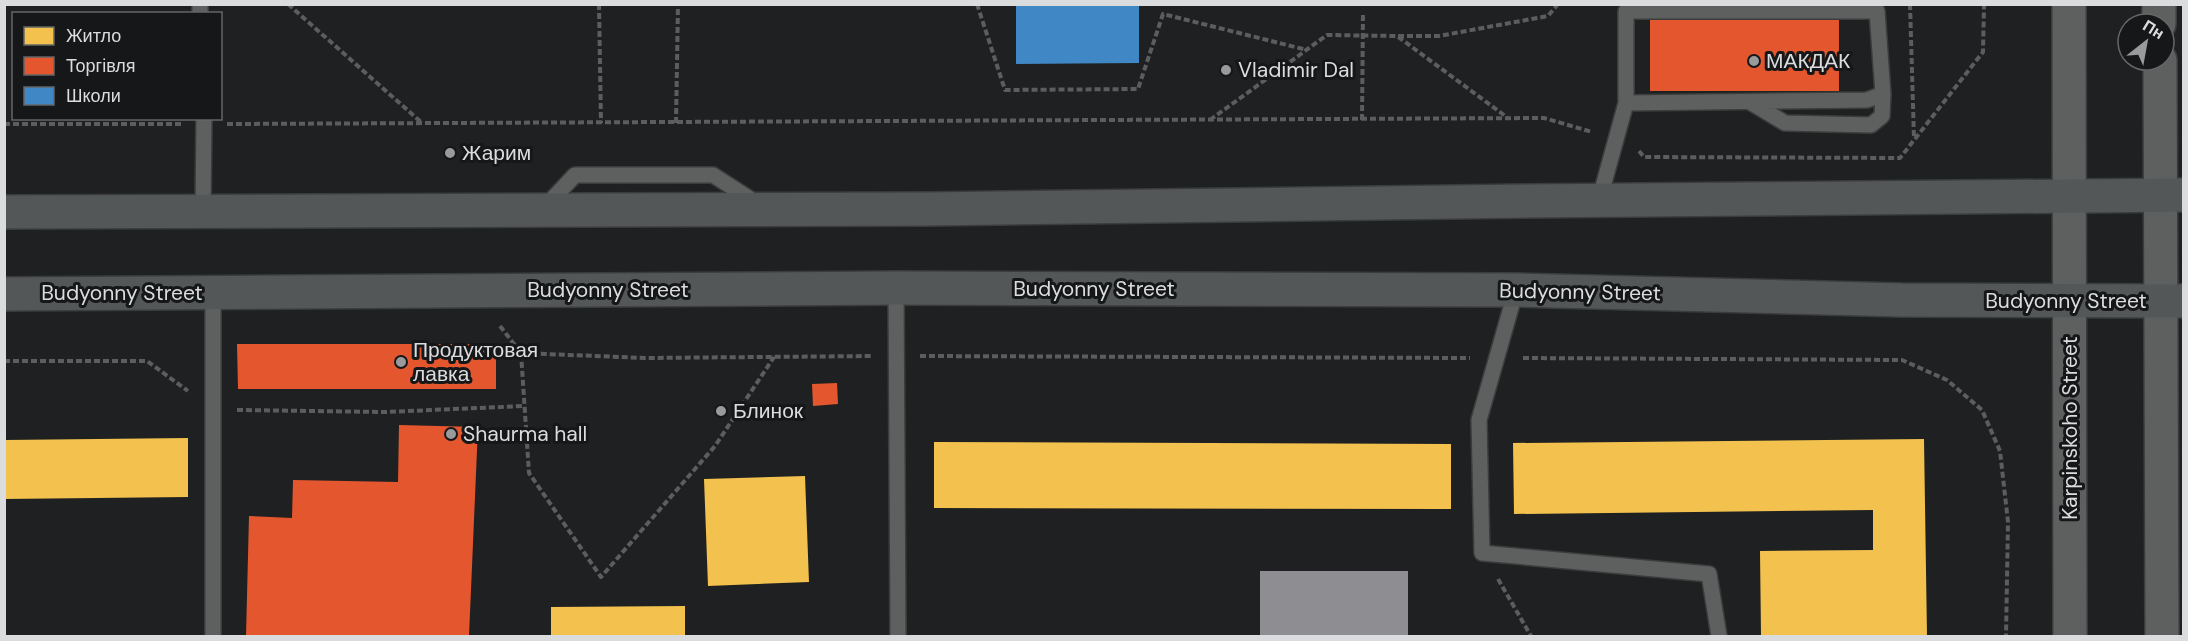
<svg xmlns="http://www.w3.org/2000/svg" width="2188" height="641" viewBox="0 0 2188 641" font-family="'DM Sans',sans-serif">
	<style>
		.homes { fill: #f2c14e }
		.shops { fill: #e4572e }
		.schools { fill: #3f88c5 }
		.industry { fill: #8d8d92 }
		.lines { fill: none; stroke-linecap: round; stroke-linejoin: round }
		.service-casing { stroke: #3b3c3c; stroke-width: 18 }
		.tertiary-casing { stroke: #3b3c3c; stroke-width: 36 }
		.secondary-casing { stroke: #3b3c3c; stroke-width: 36 }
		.path { stroke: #5c5d5e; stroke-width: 4; stroke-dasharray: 6 3; stroke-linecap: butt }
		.service { stroke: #5e5f5f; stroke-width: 15 }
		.tertiary { stroke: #5e5f5f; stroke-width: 33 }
		.secondary { stroke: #545758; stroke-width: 33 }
		.poi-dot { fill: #999a9b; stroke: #151719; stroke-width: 2 }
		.labels { text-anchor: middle; stroke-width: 6; stroke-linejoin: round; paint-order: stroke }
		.poi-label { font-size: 21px; fill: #dbdcdd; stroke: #151719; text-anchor: start }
		.street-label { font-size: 21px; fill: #dbdcdd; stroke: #151719 }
	</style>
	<rect width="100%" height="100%" fill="#1f2021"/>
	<path class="homes" d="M188 438V497L4 499V440Z
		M1924 439 1927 636H1761L1760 551 1873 550V510L1514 514 1513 443Z
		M934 442 1451 444V509L934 508Z
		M805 476 809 582 708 586 704 479Z
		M685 606V636H551V607Z"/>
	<path class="shops" d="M1650 19H1839V91H1650Z
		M237 344H496V389H238Z
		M837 383 838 404 813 406 812 384Z
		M399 425 478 427 469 636H246L249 516 292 518 293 480 398 482Z"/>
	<path class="schools" d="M1016 4H1139V63L1016 64Z"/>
	<path class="industry" d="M1260 571H1408V636H1260Z"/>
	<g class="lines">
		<g class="service-casing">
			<path id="service" d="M200 4V14
				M1750 102 1785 123 1871 125 1882 116 1883 94
				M1599 201 1626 103 1867 100 1883 94 1877 11H1626V103
				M544 208 575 175H713L758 204
				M203 211 204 118
				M896 288 898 636
				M1516 290 1479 420 1482 553 1709 574 1719 636
				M213 636V293"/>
		</g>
		<g class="tertiary-casing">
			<path id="tertiary" d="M2069 4 2070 636
				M2159 4V24
				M2160 60 2162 636"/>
		</g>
		<g class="secondary-casing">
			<path id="secondary" d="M4 212 928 209 1525 201 2184 195
				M4 294 896 288 1516 290 1901 300 2184 301"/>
		</g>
		<path class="path" d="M288 4 422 123
			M599 4 601 123
			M977 4 1005 90 1138 89 1163 14 1307 50
			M1910 4 1914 139
			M1398 36H1439L1548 16 1558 4
			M1210 120 1327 35 1397 36 1508 118
			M1362 120 1363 13
			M676 123 678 4
			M4 124H181
			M227 124 1544 118 1592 132
			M1639 151 1644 157 1900 158 1983 52 1984 4
			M500 326 521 353 645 358 873 356
			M521 353 529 473 601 577 715 446 774 357
			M920 356 1470 358
			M1523 358 1902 360 1947 380 1982 410 2000 451 2008 522 2006 636
			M4 361H147L188 391
			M237 410 386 412 524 406
			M1498 579 1531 636"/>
		<use href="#service" class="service"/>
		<use href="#tertiary" class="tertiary"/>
		<use href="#secondary" class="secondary"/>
	</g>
	<g class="poi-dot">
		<circle cx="1754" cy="61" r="6"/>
		<circle cx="1226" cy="70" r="6"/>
		<circle cx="450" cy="153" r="6"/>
		<circle cx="401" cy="362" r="6"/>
		<circle cx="721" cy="411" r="6"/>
		<circle cx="451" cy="434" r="6"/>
	</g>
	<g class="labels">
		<g class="poi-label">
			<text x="1766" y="68">МАКДАК</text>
			<text x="1238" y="77">Vladimir Dal</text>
			<text x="462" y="160">Жарим</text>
			<text x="413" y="357">Продуктовая<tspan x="413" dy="24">лавка</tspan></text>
			<text x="733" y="418">Блинок</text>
			<text x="463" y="441">Shaurma hall</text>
		</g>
		<g class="street-label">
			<text x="1094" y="296">Budyonny Street</text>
			<text x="608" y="297">Budyonny Street</text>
			<text transform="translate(1580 292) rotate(1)" y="7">Budyonny Street</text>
			<text x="122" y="300">Budyonny Street</text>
			<text x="2066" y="308">Budyonny Street</text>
			<text transform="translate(2070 428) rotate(-90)" y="7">Karpinskoho Street</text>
		</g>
	</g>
	<rect width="2188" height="641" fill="none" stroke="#dbdcdd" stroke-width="12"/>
	<rect x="12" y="12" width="210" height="108" fill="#151719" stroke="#646667" stroke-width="1.5"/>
	<rect x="24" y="27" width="30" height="18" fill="#f2c14e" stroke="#646667" stroke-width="1.5"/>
	<text x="66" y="42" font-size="18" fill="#dbdcdd">Житло</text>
	<rect x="24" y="57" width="30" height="18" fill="#e4572e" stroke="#646667" stroke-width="1.5"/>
	<text x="66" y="72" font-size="18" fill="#dbdcdd">Торгівля</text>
	<rect x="24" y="87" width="30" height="18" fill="#3f88c5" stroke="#646667" stroke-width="1.5"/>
	<text x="66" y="102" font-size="18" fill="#dbdcdd">Школи</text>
	<g transform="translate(2146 42) rotate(31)"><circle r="28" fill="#151719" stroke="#646667" stroke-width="1.5"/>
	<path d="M0-4.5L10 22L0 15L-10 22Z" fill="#999a9b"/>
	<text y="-9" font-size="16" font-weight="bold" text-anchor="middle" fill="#dbdcdd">Пн</text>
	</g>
</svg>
